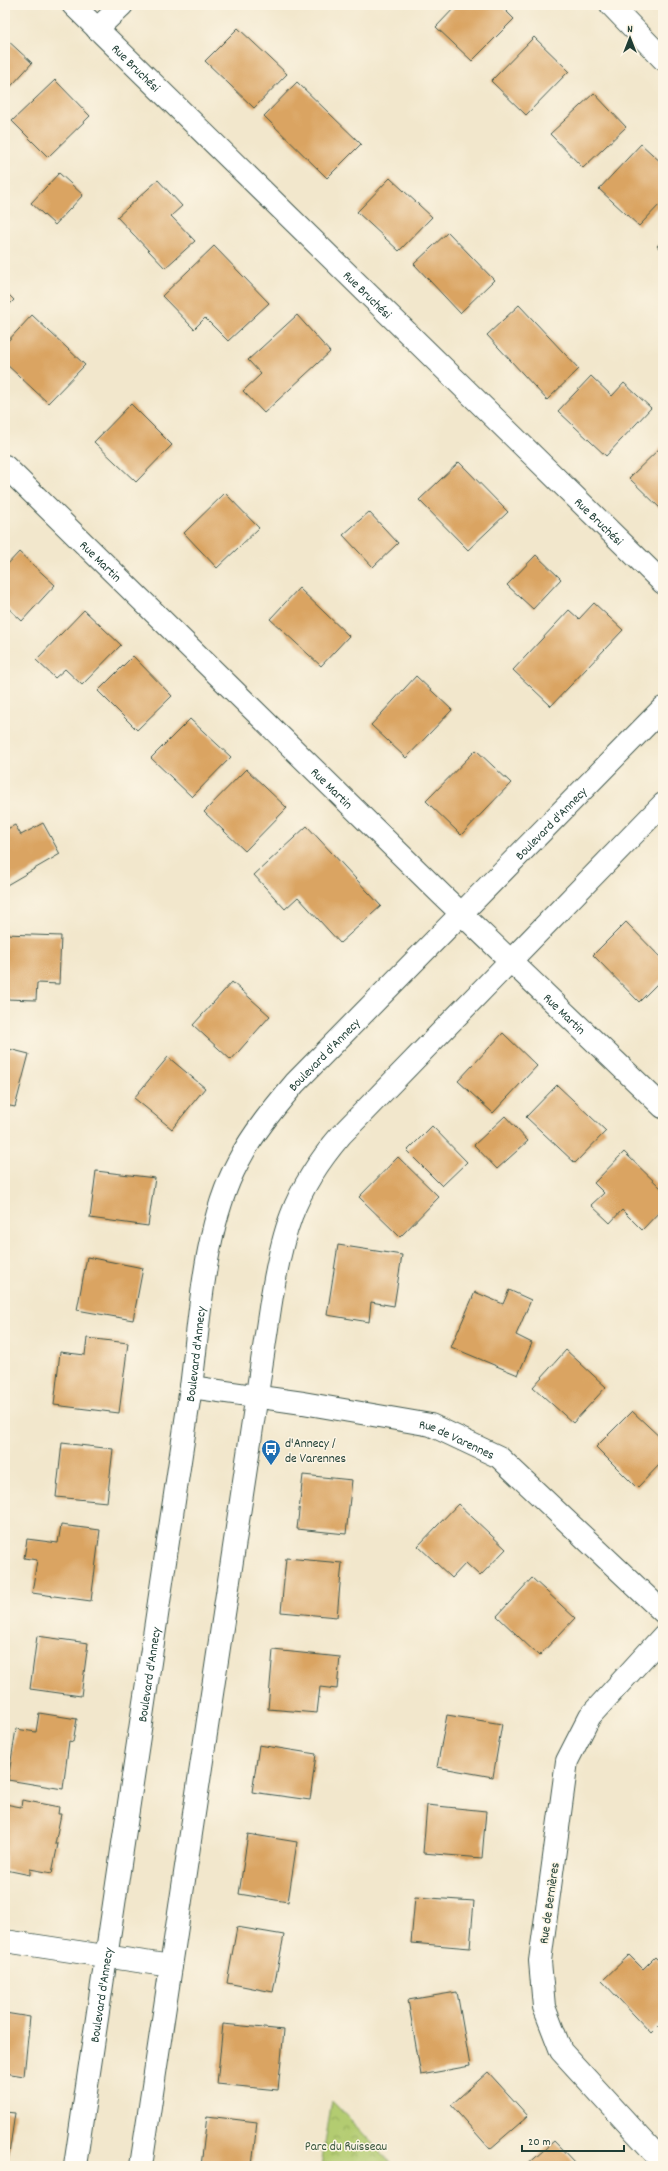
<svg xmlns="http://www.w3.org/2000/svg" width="668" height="2171" viewBox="0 0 668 2171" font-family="Dekko,sans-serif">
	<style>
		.park { fill: url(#park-crowns); stroke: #698452 }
		.building { fill: #daa462 }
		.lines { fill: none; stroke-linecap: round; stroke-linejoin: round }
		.street-casing { stroke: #3f564b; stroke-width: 24 }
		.street { stroke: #fff; stroke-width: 22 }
		.labels { text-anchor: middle; stroke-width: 3; stroke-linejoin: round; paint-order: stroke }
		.street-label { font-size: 13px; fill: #1f3d34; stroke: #fcf5e5 }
		.poi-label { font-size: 13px; fill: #1f3d34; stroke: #fcf5e5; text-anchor: start }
		.park-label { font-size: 13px; fill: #3d5a40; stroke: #fcf5e5 }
	</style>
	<defs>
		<pattern id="park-crowns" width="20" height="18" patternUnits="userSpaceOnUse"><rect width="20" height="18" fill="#b3cc71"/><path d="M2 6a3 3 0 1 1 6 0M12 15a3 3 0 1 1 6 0" fill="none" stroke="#91a75e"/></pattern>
	</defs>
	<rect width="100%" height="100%" fill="#fcf5e5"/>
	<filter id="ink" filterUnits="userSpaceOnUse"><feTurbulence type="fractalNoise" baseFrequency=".025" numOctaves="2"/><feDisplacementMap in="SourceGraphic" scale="8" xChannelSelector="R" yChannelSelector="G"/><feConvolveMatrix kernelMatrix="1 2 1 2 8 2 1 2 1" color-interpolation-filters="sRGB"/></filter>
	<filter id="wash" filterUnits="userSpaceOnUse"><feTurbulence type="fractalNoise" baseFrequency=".012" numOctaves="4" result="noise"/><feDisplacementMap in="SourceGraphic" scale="16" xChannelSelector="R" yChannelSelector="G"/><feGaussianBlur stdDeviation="0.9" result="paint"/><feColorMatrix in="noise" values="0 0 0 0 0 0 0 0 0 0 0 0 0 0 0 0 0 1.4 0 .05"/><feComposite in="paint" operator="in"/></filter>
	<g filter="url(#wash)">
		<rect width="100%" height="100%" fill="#f2e7cc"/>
		<path class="park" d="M332 2101 394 2166H321Z"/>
		<g id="blocks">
			<path class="building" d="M457 5H500L514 19 472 61 436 27Z
				M238 28 287 74 254 108 205 61Z
				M534 37 569 71 526 115 491 81Z
				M5 38 32 63 5 93Z
				M55 80 90 116 48 157 12 121Z
				M297 82 361 144 327 178 264 116Z
				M594 93 626 127 583 168 550 134Z
				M641 144 663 164V201L639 226 599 189Z
				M59 173 83 195 55 225 31 203Z
				M390 178 432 217 399 251 357 212Z
				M158 180 182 206 171 216 195 241 165 268 117 217Z
				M448 232 494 280 460 313 414 264Z
				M663 240V253L657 246Z
				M214 246 269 303 228 341 205 318 194 329 162 296Z
				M5 291 14 300 5 309Z
				M519 305 579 369 547 400 487 335Z
				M32 315 85 365 48 403 5 363V344Z
				M297 315 330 352 264 413 243 391 261 374 248 360Z
				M591 376 612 396 624 383 651 408 606 456 558 411Z
				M131 404 172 445 136 482 94 442Z
				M663 445V510H662L629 478Z
				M459 462 508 512 468 550 419 500Z
				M225 493 259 528 217 568 184 533Z
				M369 512 398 543 373 567 343 535Z
				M19 552 55 585 22 621 5 605V567Z
				M536 555 561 579 533 609 507 585Z
				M299 588 349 636 321 666 270 619Z
				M594 603 623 630 551 706 513 670 569 610 579 619Z
				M84 610 121 645 82 685 65 669 55 678 36 660Z
				M133 656 172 696 137 730 98 691Z
				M416 676 452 710 406 758 371 725Z
				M190 719 231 757 192 797 151 758Z
				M476 750 511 783 461 835 426 801Z
				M246 769 287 808 245 851 204 812Z
				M43 823 60 854 5 886V830L15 825 21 835Z
				M307 826 381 906 340 943 298 897 285 909 254 875Z
				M626 922 663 960V978L639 1002 593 955Z
				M5 934 61 936 59 984 37 983 36 1000 5 999Z
				M232 982 270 1016 231 1060 193 1025Z
				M503 1033 537 1066 493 1113 458 1081Z
				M5 1048 29 1054 15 1107 5 1105Z
				M168 1057 205 1088 172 1129 134 1098Z
				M557 1085 606 1131 575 1163 526 1117Z
				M505 1116 528 1141 497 1169 474 1145Z
				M432 1126 467 1162 442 1186 407 1151Z
				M624 1152 663 1190V1208L642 1230 622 1210 610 1223 591 1205 604 1193 594 1183Z
				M398 1157 439 1197 400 1237 359 1197Z
				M96 1171 155 1178 148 1226 90 1218Z
				M338 1245 402 1255 394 1306 371 1302 369 1322 327 1315Z
				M87 1257 143 1268 133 1320 77 1310Z
				M509 1290 531 1300 516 1335 532 1343 518 1375 451 1347 475 1292 503 1304Z
				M87 1338 128 1343 119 1413 54 1405 60 1352 85 1355Z
				M566 1350 606 1387 573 1423 533 1387Z
				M632 1411 663 1440V1461L637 1488 596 1447Z
				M62 1443 113 1449 107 1502 56 1497Z
				M303 1475 352 1480 346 1534 297 1529Z
				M458 1504 506 1549 480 1576 466 1563 452 1578 418 1546Z
				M61 1525 100 1530 91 1601 32 1593 37 1560 24 1558 27 1539 58 1543Z
				M286 1558 342 1563 337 1617 281 1612Z
				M532 1578 575 1618 539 1656 497 1616Z
				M37 1636 88 1643 81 1696 30 1689Z
				M273 1650 340 1657 337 1689 320 1687 317 1713 268 1709Z
				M39 1713 77 1719 73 1742 69 1741 63 1789 8 1780 16 1729 36 1732Z
				M447 1715 502 1724 493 1777 437 1767Z
				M259 1745 316 1754 310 1800 252 1792Z
				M22 1800 59 1807 58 1814H61L55 1844H58L52 1873 30 1869V1875L6 1870 5 1804 21 1807Z
				M427 1805 486 1811 482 1858 423 1853Z
				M248 1834 297 1842 288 1902 239 1894Z
				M415 1897 474 1901 470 1948 411 1943Z
				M237 1927 284 1935 273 1992 227 1983Z
				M629 1955 643 1969 655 1957 663 1965V2021L651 2033 602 1981Z
				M457 1992 470 2066 421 2075 408 2000Z
				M5 2013 30 2017 24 2076 5 2073Z
				M223 2024 284 2030 278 2090 217 2084Z
				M488 2072 528 2116 490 2149 451 2105Z
				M5 2112 15 2113 8 2161H5Z
				M207 2116 257 2122 252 2166H201Z
				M554 2141 578 2166H526Z"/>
		</g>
	</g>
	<g filter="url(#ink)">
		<use href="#blocks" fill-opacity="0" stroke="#3f564b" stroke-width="1"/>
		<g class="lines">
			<g class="street-casing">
				<g id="street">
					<path id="s1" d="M73 5 663 583"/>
					<path d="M611 5 663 59"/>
					<path d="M97 29 122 5"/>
					<path id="s2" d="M5 466 443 896 663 1107"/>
					<path id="s3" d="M191 1387 303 1403 431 1425 499 1457 663 1612"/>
					<path d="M663 1636 590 1716 567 1761 540 1961 544 2007 561 2051 663 2162"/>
					<path d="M5 1941 171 1966"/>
					<path id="s4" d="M75 2166 191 1387C200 1316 204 1225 238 1162 253 1133 274 1108 295 1083L663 708"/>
					<path d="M141 2166 270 1308C281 1236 292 1192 341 1135L663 804"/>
				</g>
			</g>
			<use href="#street" class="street"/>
		</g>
	</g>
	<defs>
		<g id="bus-pin" transform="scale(1)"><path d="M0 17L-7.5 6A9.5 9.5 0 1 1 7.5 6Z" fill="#1f6fb2" stroke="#fcf5e5"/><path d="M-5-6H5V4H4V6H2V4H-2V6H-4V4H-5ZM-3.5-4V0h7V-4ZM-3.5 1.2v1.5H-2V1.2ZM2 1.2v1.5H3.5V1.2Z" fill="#fff"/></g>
	</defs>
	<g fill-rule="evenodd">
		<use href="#bus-pin" x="271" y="1449"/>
	</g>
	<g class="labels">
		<g class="street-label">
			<text dy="5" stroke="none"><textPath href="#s1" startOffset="89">Rue Bruchési</textPath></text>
			<text dy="5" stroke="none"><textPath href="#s1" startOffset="413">Rue Bruchési</textPath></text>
			<text dy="5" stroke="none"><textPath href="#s1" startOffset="737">Rue Bruchési</textPath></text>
			<text dy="5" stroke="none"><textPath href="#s2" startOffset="135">Rue Martin</textPath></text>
			<text dy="5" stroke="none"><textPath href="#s2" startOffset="459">Rue Martin</textPath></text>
			<text dy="5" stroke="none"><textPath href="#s4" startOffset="1481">Boulevard d'Annecy</textPath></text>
			<text dy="5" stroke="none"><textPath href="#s2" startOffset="783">Rue Martin</textPath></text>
			<text dy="5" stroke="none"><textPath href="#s4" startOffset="1157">Boulevard d'Annecy</textPath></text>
			<text dy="5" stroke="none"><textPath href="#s4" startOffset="821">Boulevard d'Annecy</textPath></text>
			<text dy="5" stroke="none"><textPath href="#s3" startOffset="272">Rue de Varennes</textPath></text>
			<text dy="5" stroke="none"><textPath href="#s4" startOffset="497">Boulevard d'Annecy</textPath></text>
			<text transform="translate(548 1903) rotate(-82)" y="5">Rue de Bernières</text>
			<text dy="5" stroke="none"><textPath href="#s4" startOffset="173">Boulevard d'Annecy</textPath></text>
		</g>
		<g class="poi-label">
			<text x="285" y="1447">d'Annecy /<tspan x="285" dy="15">de Varennes</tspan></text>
		</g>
		<g class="park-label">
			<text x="346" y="2150">Parc du Ruisseau</text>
		</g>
	</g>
	<rect width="668" height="2171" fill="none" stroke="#fcf5e5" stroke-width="20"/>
	<g transform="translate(630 38)" stroke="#fcf5e5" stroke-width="3" paint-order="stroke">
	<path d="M0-3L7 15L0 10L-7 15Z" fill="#1f3d34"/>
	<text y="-6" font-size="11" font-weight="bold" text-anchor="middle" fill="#1f3d34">N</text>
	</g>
	<path d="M522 2145v6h102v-6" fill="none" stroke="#1f3d34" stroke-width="2"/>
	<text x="528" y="2145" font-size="12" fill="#1f3d34" stroke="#fcf5e5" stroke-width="3" paint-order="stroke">20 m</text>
</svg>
